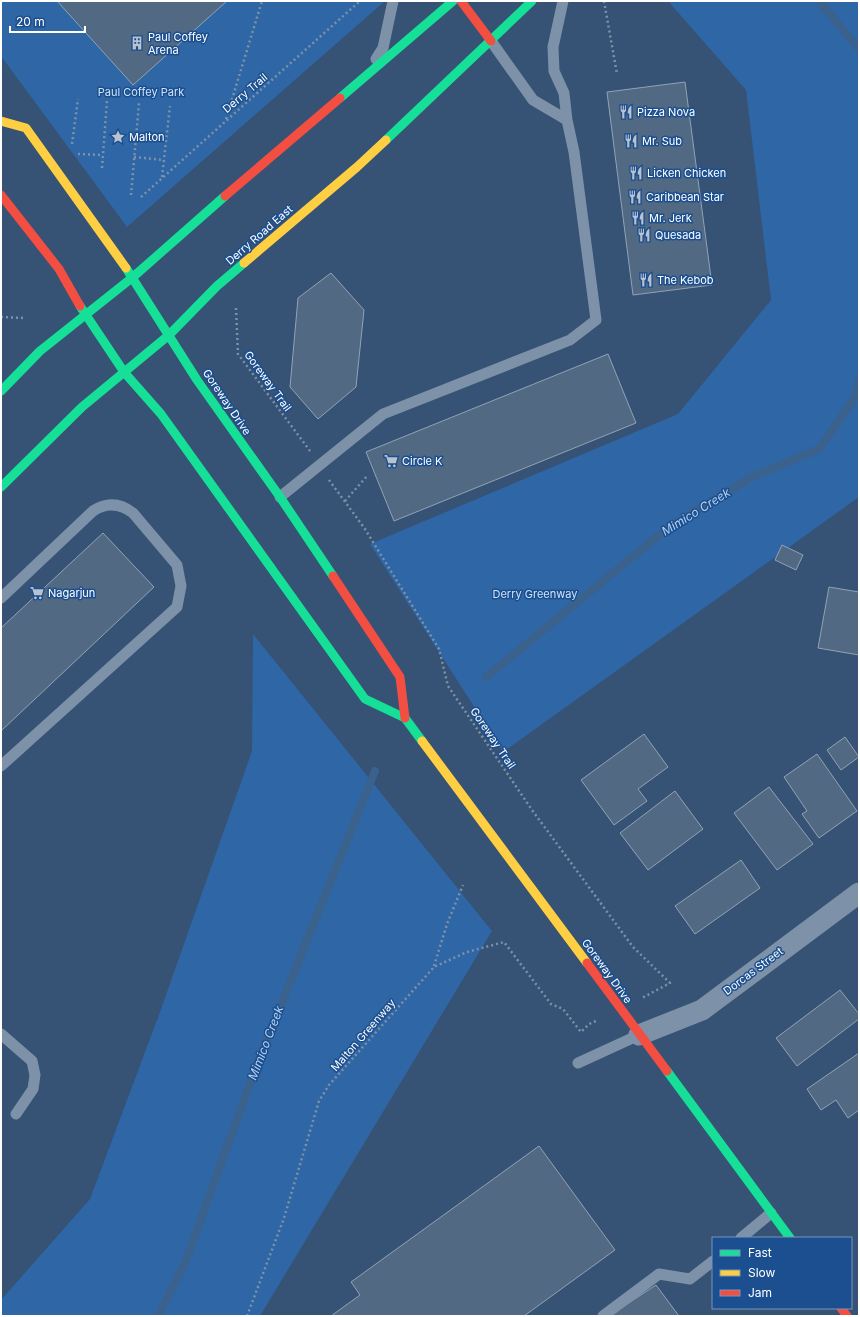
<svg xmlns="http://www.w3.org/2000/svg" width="860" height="1317" viewBox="0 0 860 1317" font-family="Inter,sans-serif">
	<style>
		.green { fill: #2f66a5 }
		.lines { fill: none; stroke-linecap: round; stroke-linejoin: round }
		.stream { stroke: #3b618d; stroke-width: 8 }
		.building { fill: #526984; stroke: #92a2b6 }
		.path { stroke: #7d92a8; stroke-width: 2.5; stroke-dasharray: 2 3; stroke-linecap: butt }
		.lane { stroke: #7d92a8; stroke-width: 11 }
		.street { stroke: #7d92a8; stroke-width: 21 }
		.fast { stroke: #16e098; stroke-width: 9 }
		.slow { stroke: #ffcf43; stroke-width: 9 }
		.jam { stroke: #f24e42; stroke-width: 9 }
		.labels { text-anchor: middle; stroke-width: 3; stroke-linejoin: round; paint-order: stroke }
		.poi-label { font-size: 11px; fill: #fff; stroke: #1b4f8f; text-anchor: start }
		.park-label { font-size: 11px; fill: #cfe3fa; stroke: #1b4f8f }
		.street-label { font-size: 11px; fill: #fff; stroke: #1b4f8f }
		.water-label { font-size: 12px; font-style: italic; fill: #b5d3f5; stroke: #1b4f8f }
	</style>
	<rect width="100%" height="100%" fill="#365274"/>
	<path class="green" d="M1 1H385L127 227 1 56Z
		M668 1H859V497L503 752 370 544 678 414 771 300 746 90Z
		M253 634 492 931 260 1316H1V1300L90 1199 160 1012 252 751Z"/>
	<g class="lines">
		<path class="stream" d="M819 1 859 49
			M486 677 669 527 752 477 819 449 856 396 859 380
			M158 1316 185 1263 256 1067 375 771"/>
	</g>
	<path class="building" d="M57 1H227L133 85Z
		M685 82 712 285 633 295 607 92Z
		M331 273 364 310 356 387 318 419 290 387 298 298Z
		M608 354 636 423 394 521 366 452Z
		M103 533 154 587 1 731V628Z
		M782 545 803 555 796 570 775 560Z
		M829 587 859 592V655L818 648Z
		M644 734 668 767 638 789 647 801 614 825 581 780Z
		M845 737 859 757 841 770 827 750Z
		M817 754 857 811 819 838 802 814 807 811 784 777Z
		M769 787 813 844 777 870 734 813Z
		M675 791 703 829 648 870 620 833Z
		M741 860 760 888 695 934 675 906Z
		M840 990 859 1014V1019L797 1066 776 1038Z
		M859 1053V1110L848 1118 836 1100 821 1110 807 1089Z
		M539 1146 615 1250 524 1316H331L360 1295 351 1282Z
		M656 1285 679 1316H609Z"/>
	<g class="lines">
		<path class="path" d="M604 1 617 74
			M226 119 262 1
			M72 144 78 99
			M78 154 103 155
			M134 157 164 160
			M102 168 107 101
			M162 177 170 106
			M131 195 139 103
			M141 197 360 1
			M236 308 238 354 310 451
			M1 317 24 318
			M329 480 365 529 439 649 448 686 532 810 633 947 670 983 642 998
			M345 501 368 475
			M434 966 447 924 463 885
			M247 1316 284 1218 319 1101 329 1085 434 967 467 952 504 942 551 1004 563 1009 581 1032 589 1024 598 1020"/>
		<path class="lane" d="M491 41 533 100 567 120
			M376 59 383 48 393 1
			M280 497 383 414 570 340 596 320 574 152 567 120 564 93 554 71 553 47 563 1
			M1 598 93 511C107 502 120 503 133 513L177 565 181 586 177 607 1 766
			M1 1034 32 1061 35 1075 33 1089 16 1114
			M578 1063 639 1035
			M741 1238 771 1213
			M603 1316 659 1274 690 1279 713 1261"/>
		<path class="street" d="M639 1035 702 1010 859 893"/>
		<path class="fast" d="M340 98 453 1
			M386 140 532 1
			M126 268 197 380 280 497 333 576
			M80 306 124 372 161 414 365 699 405 718 422 741
			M1 391 40 351 133 277 225 196
			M1 487 82 407 169 335 217 286 244 263
			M667 1071 790 1238"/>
		<path class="slow" d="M1 121 26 128 126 268
			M244 263 357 167 386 140
			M422 741 587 963"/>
		<path class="jam" d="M461 1 491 41
			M1 195 59 269 80 306
			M225 196 340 98
			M333 576 400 677 405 718
			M587 963 667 1071
			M841 1308 847 1316"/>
	</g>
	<defs>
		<g id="building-bare" transform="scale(1.08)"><path d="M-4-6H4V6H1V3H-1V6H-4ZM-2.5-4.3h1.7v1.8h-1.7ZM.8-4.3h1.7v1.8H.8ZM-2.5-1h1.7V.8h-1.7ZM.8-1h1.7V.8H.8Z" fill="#b9c2ce" stroke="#1b4f8f" stroke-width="2.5" paint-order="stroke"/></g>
		<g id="restaurant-bare" transform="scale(1.08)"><path d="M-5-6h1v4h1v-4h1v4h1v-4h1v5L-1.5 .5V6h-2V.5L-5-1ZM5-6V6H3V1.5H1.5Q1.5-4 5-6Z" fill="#b9c2ce" stroke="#1b4f8f" stroke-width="2.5" paint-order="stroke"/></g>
		<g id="sight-bare" transform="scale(1.08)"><path d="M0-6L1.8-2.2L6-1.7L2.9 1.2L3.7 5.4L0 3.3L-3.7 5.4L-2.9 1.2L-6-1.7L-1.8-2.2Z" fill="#b9c2ce" stroke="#1b4f8f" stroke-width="2.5" paint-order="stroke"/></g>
		<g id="supermarket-bare" transform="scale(1.08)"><path d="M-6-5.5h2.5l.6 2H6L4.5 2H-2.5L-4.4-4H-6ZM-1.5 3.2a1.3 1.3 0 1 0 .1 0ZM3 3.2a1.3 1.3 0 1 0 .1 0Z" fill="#b9c2ce" stroke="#1b4f8f" stroke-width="2.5" paint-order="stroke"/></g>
	</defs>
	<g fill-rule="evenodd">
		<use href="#building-bare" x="137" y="43"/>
		<use href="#restaurant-bare" x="626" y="112"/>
		<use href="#sight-bare" x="118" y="137"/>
		<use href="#restaurant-bare" x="631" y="141"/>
		<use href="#restaurant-bare" x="636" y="173"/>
		<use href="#restaurant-bare" x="635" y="197"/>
		<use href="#restaurant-bare" x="638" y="218"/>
		<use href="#restaurant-bare" x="644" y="235"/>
		<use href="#restaurant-bare" x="646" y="280"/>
		<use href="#supermarket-bare" x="391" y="461"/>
		<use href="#supermarket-bare" x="37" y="593"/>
	</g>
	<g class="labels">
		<g class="poi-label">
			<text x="148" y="41">Paul Coffey<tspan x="148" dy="13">Arena</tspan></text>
			<text x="637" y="116">Pizza Nova</text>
			<text x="129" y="141">Malton</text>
			<text x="642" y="145">Mr. Sub</text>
			<text x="647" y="177">Licken Chicken</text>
			<text x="646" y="201">Caribbean Star</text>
			<text x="649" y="222">Mr. Jerk</text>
			<text x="655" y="239">Quesada</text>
			<text x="657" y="284">The Kebob</text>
			<text x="402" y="465">Circle K</text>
			<text x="48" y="597">Nagarjun</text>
		</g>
		<g class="park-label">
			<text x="141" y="96">Paul Coffey Park</text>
			<text x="535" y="598">Derry Greenway</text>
		</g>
		<g class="street-label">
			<text transform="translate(245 93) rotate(-40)" y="4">Derry Trail</text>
			<text transform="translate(259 235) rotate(-41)" y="4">Derry Road East</text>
			<text transform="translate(268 381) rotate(54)" y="4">Goreway Trail</text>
			<text transform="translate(227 402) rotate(56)" y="4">Goreway Drive</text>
			<text transform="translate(493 738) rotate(56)" y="4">Goreway Trail</text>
			<text transform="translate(607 971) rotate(54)" y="4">Goreway Drive</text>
			<text transform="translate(753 971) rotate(-37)" y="4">Dorcas Street</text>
			<text transform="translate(363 1035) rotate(-49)" y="4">Malton Greenway</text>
		</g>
		<g class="water-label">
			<text transform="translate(696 512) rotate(-32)" y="4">Mimico Creek</text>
			<text transform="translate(266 1043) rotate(-69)" y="4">Mimico Creek</text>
		</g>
	</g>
	<rect width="860" height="1317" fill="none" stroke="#ffffff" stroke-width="4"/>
	<rect x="712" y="1237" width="140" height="72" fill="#1b4f8f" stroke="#7695bc"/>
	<rect x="720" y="1250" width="20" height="6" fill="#16e098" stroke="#7695bc"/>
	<text x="748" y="1257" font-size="12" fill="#ffffff">Fast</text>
	<rect x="720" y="1270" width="20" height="6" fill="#ffcf43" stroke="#7695bc"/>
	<text x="748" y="1277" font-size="12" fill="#ffffff">Slow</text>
	<rect x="720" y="1290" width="20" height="6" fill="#f24e42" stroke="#7695bc"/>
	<text x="748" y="1297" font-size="12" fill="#ffffff">Jam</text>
	<path d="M10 26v6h75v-6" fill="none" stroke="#ffffff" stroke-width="2"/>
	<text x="16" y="26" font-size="12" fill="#ffffff" stroke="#1b4f8f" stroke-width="3" paint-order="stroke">20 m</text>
</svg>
